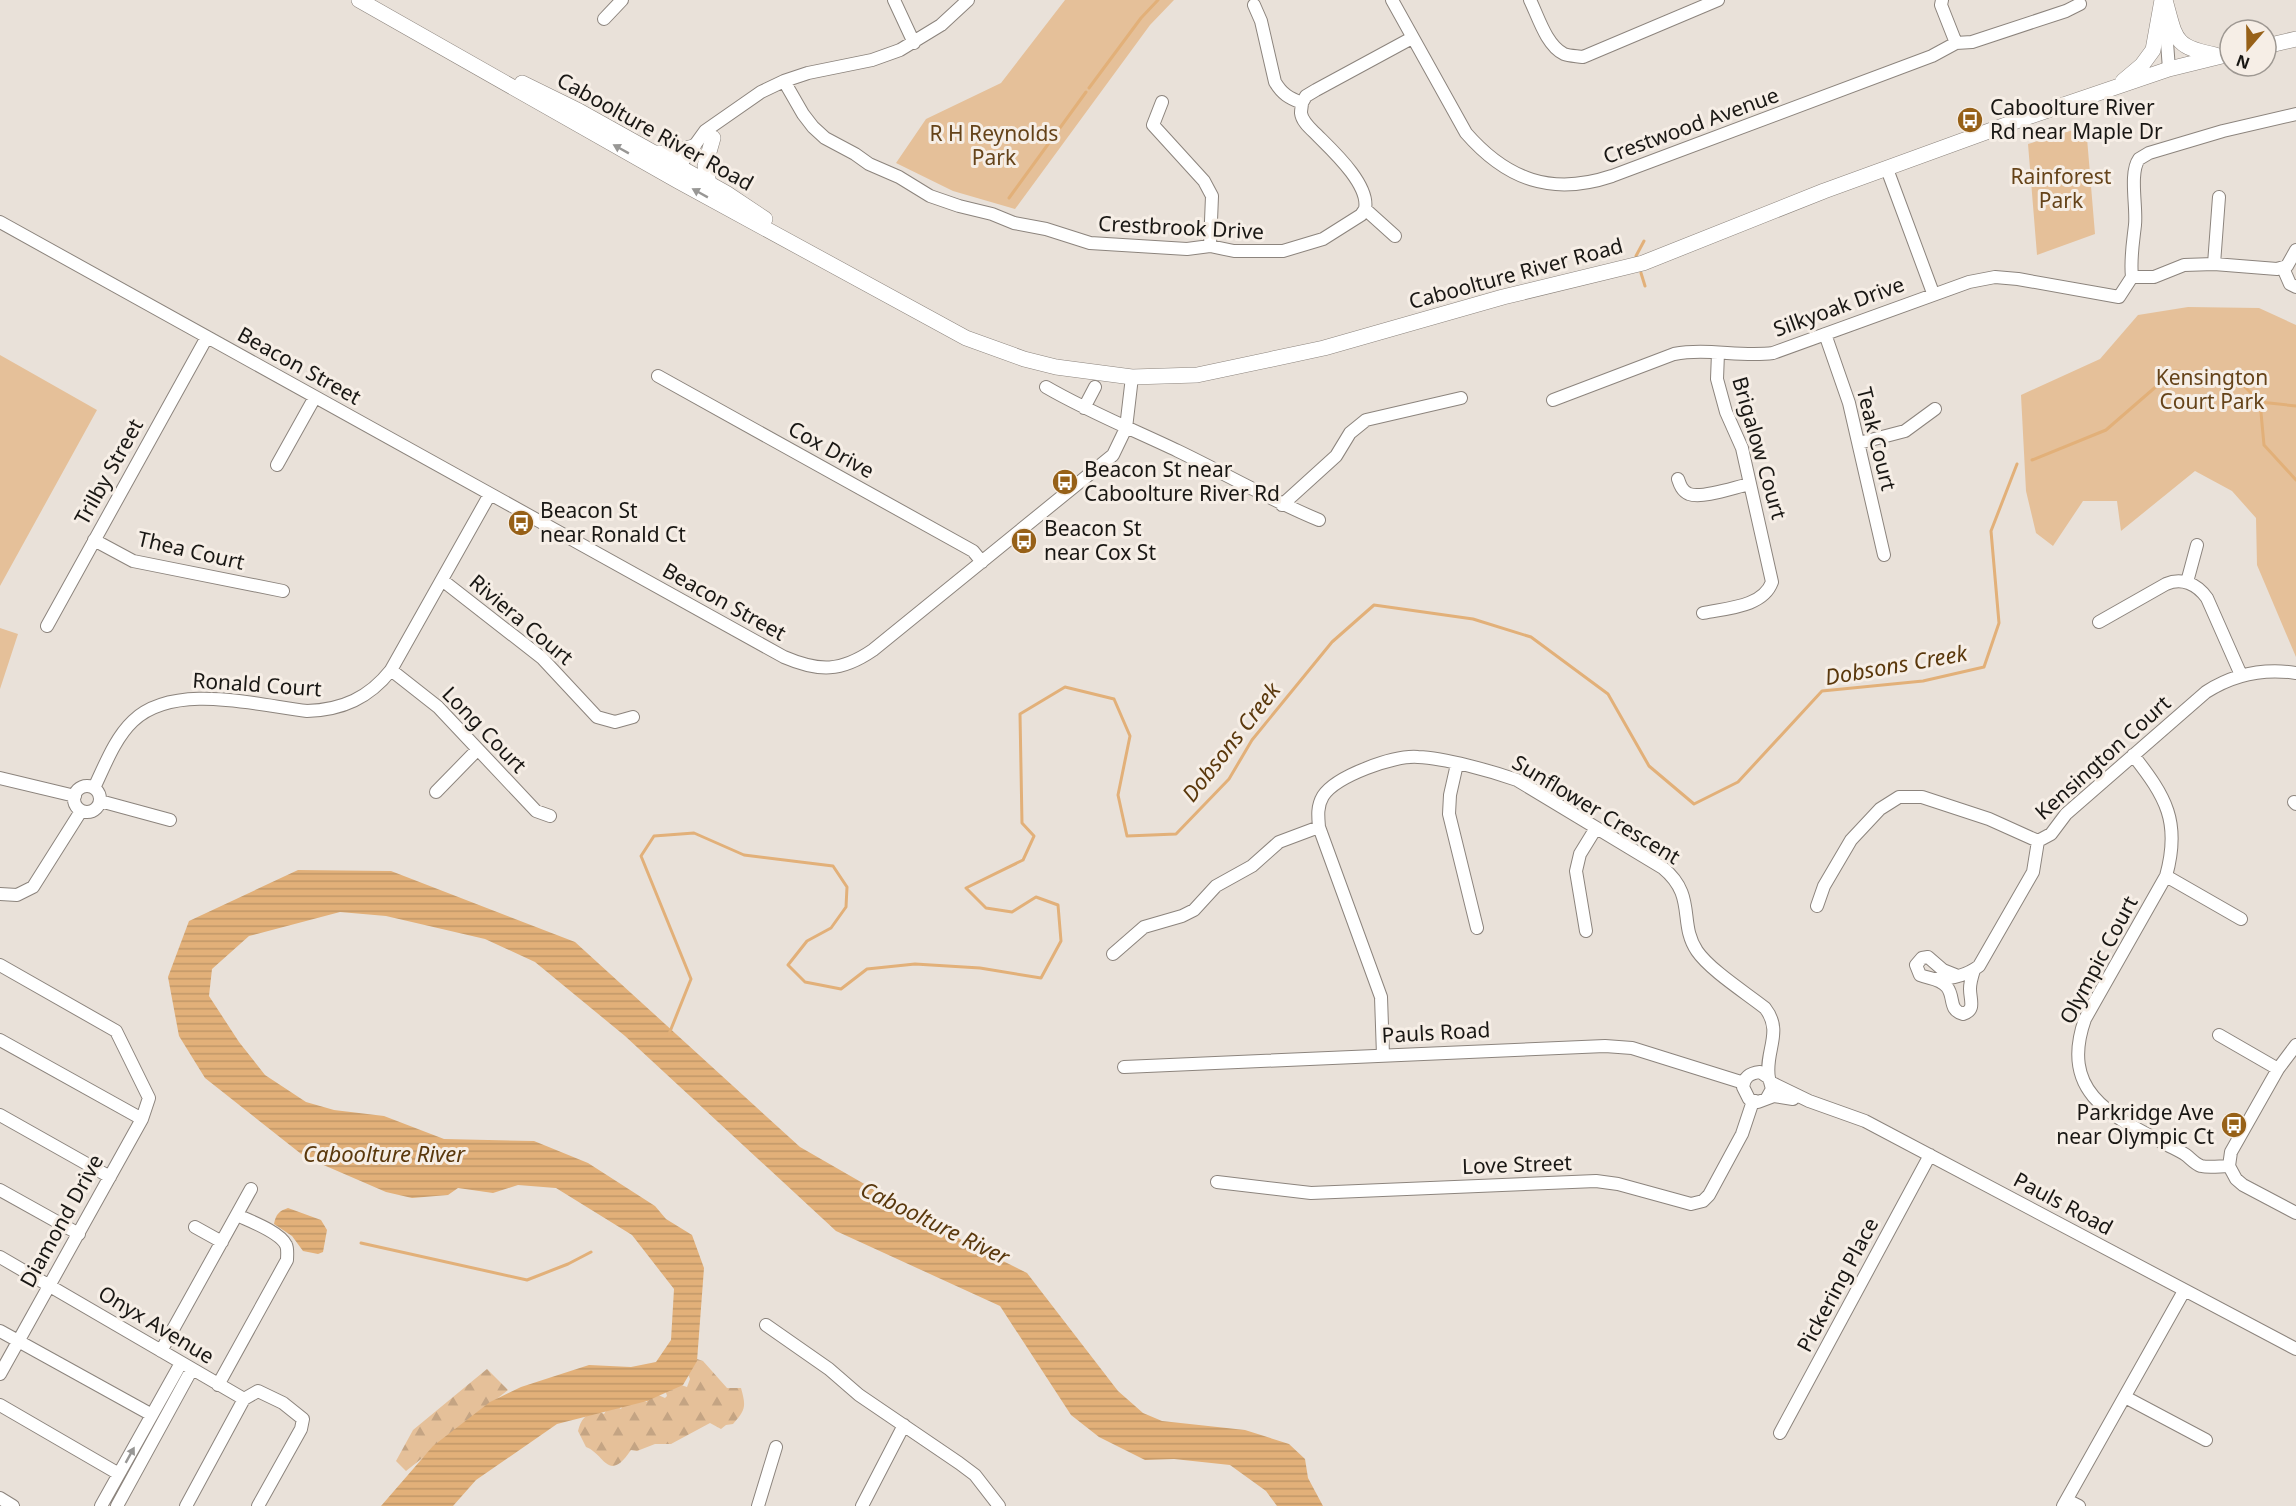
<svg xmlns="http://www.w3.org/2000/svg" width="2296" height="1506" viewBox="0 0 2296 1506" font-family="'Noto Sans',sans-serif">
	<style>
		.forest { fill: url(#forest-firs) }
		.park { fill: #e5c099 }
		.water { fill: url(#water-rules) }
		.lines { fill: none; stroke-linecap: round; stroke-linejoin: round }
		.stream { stroke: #e2b079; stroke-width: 3 }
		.minor-casing { stroke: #8c847d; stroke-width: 14 }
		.major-casing { stroke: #8c847d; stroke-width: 16 }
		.minor { stroke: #fff; stroke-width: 12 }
		.major { stroke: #fff; stroke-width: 15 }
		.oneway { fill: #989795 }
		.labels { text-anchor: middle; stroke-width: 6; stroke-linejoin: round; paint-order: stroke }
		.poi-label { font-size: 21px; fill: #191714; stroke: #f6eee6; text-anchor: start }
		.street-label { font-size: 21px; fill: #191714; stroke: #f6eee6 }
		.park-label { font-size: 21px; fill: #654319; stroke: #f6eee6 }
		.water-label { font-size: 22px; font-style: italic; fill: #5a380c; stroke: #f6eee6 }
	</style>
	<defs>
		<pattern id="forest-firs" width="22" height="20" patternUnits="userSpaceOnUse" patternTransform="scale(1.5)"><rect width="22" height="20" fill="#e5c099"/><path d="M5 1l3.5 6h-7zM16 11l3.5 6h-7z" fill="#c4a483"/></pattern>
		<pattern id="water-rules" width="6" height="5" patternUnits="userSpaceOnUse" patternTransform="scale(1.5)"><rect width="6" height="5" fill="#e2b079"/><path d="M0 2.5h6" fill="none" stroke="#c19768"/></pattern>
	</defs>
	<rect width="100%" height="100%" fill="#e9e1d9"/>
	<path class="forest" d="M691 1357 703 1361 727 1388H741C746 1406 746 1410 733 1424L726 1425 721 1429 710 1423 671 1444H655L637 1451 631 1450C608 1484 605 1454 586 1447L578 1431C581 1419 585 1414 598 1411L604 1414 609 1406 615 1405 621 1409 624 1403 637 1399 647 1402V1397L656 1394 665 1398 667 1396 665 1389 675 1383 687 1387 690 1379 684 1365Z
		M487 1369 508 1390 406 1471 396 1461 413 1430Z"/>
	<path class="park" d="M1065 0H1174L1150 25 1015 209 953 191 896 163 926 119 1001 83Z
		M2086 126 2095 234 2037 255 2028 144Z
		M2188 307 2259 308 2296 325V657L2257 565 2256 518 2232 491 2195 471 2121 531 2117 501H2083L2053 546 2036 533 2026 491 2021 395 2100 359 2138 315Z
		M0 355 97 410 0 586Z
		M0 628 18 634 0 689Z"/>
	<path class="water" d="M298 870 391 871 575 942 800 1147 967 1243 1027 1273 1118 1391 1143 1413 1162 1421 1245 1430 1289 1444 1305 1459 1308 1478 1323 1506H1277L1266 1491 1230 1465 1174 1459 1145 1460 1099 1437 1071 1415 1000 1306 836 1231 625 1036 535 962 485 939 386 916 340 912 249 936 212 969 209 996 239 1042 265 1075 306 1102 334 1110 384 1116 444 1139 534 1141 588 1163 655 1206 666 1219 692 1235 704 1268 697 1361 683 1385 647 1401 557 1424 476 1480 453 1506H381L433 1446 490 1402 521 1387 589 1365 631 1367 656 1362 671 1340 674 1289 632 1235 556 1188 518 1185 493 1193 458 1188 448 1195 412 1198 386 1192 305 1157 205 1078 179 1036 168 977 189 921Z
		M288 1208 321 1220 327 1230 323 1252 318 1254 303 1251 292 1236 274 1224C276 1214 279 1211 288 1208Z"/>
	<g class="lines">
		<path class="stream" d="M1089 88 1141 18 1158 0
			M1009 198 1086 92
			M1636 256 1644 241
			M1641 273 1645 286
			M2260 402 2264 445 2296 480
			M2032 460 2106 430 2174 371 2233 375 2260 402 2296 406
			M669 1034 691 979 641 856 654 836 694 833 744 855 833 866 847 887 846 907 831 928 807 941 788 965 805 982 841 989 867 969 915 964 980 968 1041 978 1061 941 1058 905 1036 897 1012 912 986 908 966 888 1023 860 1034 836 1022 823 1020 714 1065 687 1114 699 1130 736 1118 795 1127 836 1176 834 1229 779 1252 740 1332 642 1374 605 1473 619 1531 637 1608 694 1649 766 1694 804 1738 782 1822 691 1923 681 1984 667 1999 623 1991 531 2017 464
			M361 1243 527 1280 568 1264 591 1252"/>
		<g class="minor-casing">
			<path id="minor" d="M894 0 914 43
				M1392 0 1466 133C1507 180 1552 196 1612 176L1932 56 1956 43 1972 42 2066 11 2080 4
				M1530 0C1538 16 1546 45 1564 54 1569 56 1577 56 1583 57L1718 0
				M1942 0 1941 5 1956 43
				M1254 5 1261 21 1275 82C1282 94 1289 98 1302 103 1302 106 1301 109 1301 113 1302 122 1311 129 1317 135 1333 151 1370 185 1365 209L1395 236
				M2165 16 2169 69
				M604 19 622 0
				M784 81 803 114 813 127 825 138 855 154 869 164 899 177 930 196 959 206 992 214 1014 223 1046 229 1090 243 1187 249 1210 246 1234 251H1283L1323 239 1361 215 1365 209
				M1162 102 1153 125 1204 181 1212 196 1210 246
				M1302 103 1306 96 1316 90 1412 38
				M2296 114 2223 131 2149 153 2139 159C2129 173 2137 207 2135 225 2133 243 2130 259 2132 277H2154L2184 265 2214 264 2277 269 2287 266 2296 250
				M1887 169 1933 293
				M674 174 705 131 761 92 784 81 808 73 872 60 900 50 941 25 968 0
				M0 222 784 657C819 672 841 672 873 650L1113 455 1126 428 1132 377
				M2214 264 2219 197
				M2283 268 2290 284 2296 287
				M1825 334 1849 403 1884 555
				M658 376 973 551 982 562
				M1046 387C1089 412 1134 430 1178 451 1226 474 1270 500 1319 520
				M1553 400 1674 354C1707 348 1740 357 1773 353L1969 282 1995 277 2018 279 2119 297 2132 277
				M1084 408 1095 387
				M1859 443 1905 431 1935 409
				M277 465 315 397
				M1678 479C1680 485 1682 491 1689 494 1703 499 1735 487 1750 484
				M1282 505 1336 456 1350 433 1366 420 1461 398
				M94 540 133 561 283 591
				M442 580 542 658 597 717 615 722 633 717
				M2187 582 2197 545
				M1703 613C1727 608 1763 607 1772 582L1742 448 1726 412 1717 379 1718 353
				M2099 622 2166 584C2182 577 2197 584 2207 598L2241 675
				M47 626 207 337
				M391 670 438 707 536 811 550 816
				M2133 755C2166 797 2181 822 2166 876L2085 1019C2060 1090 2107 1114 2162 1142 2170 1147 2179 1150 2186 1155 2191 1159 2195 1164 2201 1166 2210 1168 2220 1166 2229 1166
				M1457 764 1450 795 1449 814 1477 928
				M0 778 75 796
				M74 799a13 13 0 1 1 26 0a13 13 0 1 1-26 0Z
				M94 788C105 765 115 738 133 721 174 682 256 705 307 711 342 710 369 698 391 670L490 494
				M436 792 477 750
				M100 801 170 820
				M2294 802 2296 804
				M2166 876 2241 919
				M0 894 17 895 33 887 81 811
				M1817 906 1824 886 1851 840 1880 809 1899 797H1922L1989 819 2038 841
				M1586 931 1576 871 1580 854 1596 828
				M1113 954 1144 927 1182 916 1194 910 1216 886 1252 866 1279 842 1319 827
				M0 965 116 1031 149 1098 142 1119 0 1374
				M1958 976 1943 970 1928 957 1922 958 1916 965 1920 975C1929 979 1940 978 1947 987 1955 997 1948 1010 1963 1014 1976 1010 1970 1000 1970 989 1970 983 1972 976 1974 970
				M1935 979C1951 979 1966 976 1979 966L2033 872 2038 841 2051 834 2066 814 2206 692C2234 674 2263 668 2296 673
				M2219 1035 2278 1069
				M0 1040 142 1119
				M2296 1045 2278 1069 2231 1152 2229 1166 2236 1179 2243 1185 2296 1213
				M1383 1055 1381 997 1319 827C1318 816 1317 806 1323 796 1336 776 1394 755 1418 757 1445 758 1491 771 1517 780L1663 868C1697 896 1678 923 1697 951 1710 970 1746 993 1765 1008 1784 1032 1764 1052 1769 1078
				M1124 1067 1605 1046 1632 1048 1744 1083
				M1772 1083 1809 1101 1865 1121 2296 1349
				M1767 1098 1772 1089 1769 1078 1760 1072C1750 1073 1744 1077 1743 1087L1749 1099 1758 1102 1774 1096 1793 1099
				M0 1115 110 1177
				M1217 1182 1311 1193 1596 1181 1618 1184 1691 1204 1703 1201 1709 1195 1742 1134 1753 1101
				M0 1190 79 1234
				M195 1227 222 1242
				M0 1257 244 1399
				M766 1325 829 1369 859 1395 959 1463 975 1475 999 1506
				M0 1331 152 1415
				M161 1351 251 1189
				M218 1385 287 1260C287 1256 288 1249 286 1245 280 1232 250 1221 237 1215
				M2125 1397 2206 1440
				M0 1405 119 1474
				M1780 1433 1930 1155
				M0 1498 13 1506
				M2067 1500 2079 1506
				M101 1506 181 1363
				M117 1506 192 1369
				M186 1506 244 1399 258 1391 283 1403 303 1419 301 1429 258 1506
				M758 1506 776 1447
				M862 1506 904 1425
				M2063 1506 2184 1291"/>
		</g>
		<g class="major-casing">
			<path id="major" d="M359 0 678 181 966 338 1024 359 1056 367 1132 377 1197 375 1324 348 1503 297 1643 263 1824 191 2022 119 2169 69 2230 54
				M2165 0C2176 39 2173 47 2216 55
				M2266 46 2296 39
				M2123 81 2142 65 2153 50 2162 0
				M522 83 579 111 726 193 765 219
				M655 153H672L693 147
				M709 183 705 166 713 138"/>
		</g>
		<use href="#minor" class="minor"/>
		<use href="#major" class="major"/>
	</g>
	<defs><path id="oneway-solid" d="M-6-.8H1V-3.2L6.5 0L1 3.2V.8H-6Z" transform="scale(1.5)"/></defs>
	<g class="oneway">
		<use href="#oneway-solid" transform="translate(621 149) rotate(-151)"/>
		<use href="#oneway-solid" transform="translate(700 193) rotate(-151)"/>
		<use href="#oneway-solid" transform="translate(130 1455) rotate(-61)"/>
	</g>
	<defs>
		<g id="bus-disc" transform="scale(1.35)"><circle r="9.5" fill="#976118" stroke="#f6eee6"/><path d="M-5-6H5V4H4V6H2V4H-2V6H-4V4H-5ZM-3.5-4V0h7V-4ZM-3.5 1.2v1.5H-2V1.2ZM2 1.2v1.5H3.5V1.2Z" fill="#fff"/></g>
	</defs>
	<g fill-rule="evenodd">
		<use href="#bus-disc" x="1970" y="120"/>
		<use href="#bus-disc" x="1065" y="482"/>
		<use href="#bus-disc" x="521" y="523"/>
		<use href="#bus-disc" x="1024" y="541"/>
		<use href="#bus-disc" x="2234" y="1125"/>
	</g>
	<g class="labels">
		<g class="poi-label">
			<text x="1990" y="115">Caboolture River<tspan x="1990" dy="24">Rd near Maple Dr</tspan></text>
			<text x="1084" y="477">Beacon St near<tspan x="1084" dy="24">Caboolture River Rd</tspan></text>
			<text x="540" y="518">Beacon St<tspan x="540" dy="24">near Ronald Ct</tspan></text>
			<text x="1044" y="536">Beacon St<tspan x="1044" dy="24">near Cox St</tspan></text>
			<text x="2214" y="1120" text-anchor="end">Parkridge Ave<tspan x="2214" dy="24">near Olympic Ct</tspan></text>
		</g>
		<g class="street-label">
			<text transform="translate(1691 126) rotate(-20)" y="7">Crestwood Avenue</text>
			<text transform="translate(655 132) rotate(29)" y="7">Caboolture River Road</text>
			<text transform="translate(1181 228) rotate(3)" y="7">Crestbrook Drive</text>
			<text transform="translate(1516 274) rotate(-15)" y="7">Caboolture River Road</text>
			<text transform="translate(1839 307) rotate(-20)" y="7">Silkyoak Drive</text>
			<text transform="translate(299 366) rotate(29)" y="7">Beacon Street</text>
			<text transform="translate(1876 439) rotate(76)" y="7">Teak Court</text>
			<text transform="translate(1759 448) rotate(74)" y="7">Brigalow Court</text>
			<text transform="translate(831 450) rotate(29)" y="7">Cox Drive</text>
			<text transform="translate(109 472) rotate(-61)" y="7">Trilby Street</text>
			<text transform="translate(191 551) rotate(13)" y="7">Thea Court</text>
			<text transform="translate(724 602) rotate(29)" y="7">Beacon Street</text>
			<text transform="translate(521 620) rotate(40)" y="7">Riviera Court</text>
			<text transform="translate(257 685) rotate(4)" y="7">Ronald Court</text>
			<text transform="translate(484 730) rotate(46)" y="7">Long Court</text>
			<text transform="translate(2103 758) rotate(-42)" y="7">Kensington Court</text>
			<text transform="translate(1596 810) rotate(31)" y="7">Sunflower Crescent</text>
			<text transform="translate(2099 960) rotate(-62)" y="7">Olympic Court</text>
			<text transform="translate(1436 1033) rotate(-3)" y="7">Pauls Road</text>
			<text transform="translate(1517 1165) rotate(-2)" y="7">Love Street</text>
			<text transform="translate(2063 1204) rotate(28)" y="7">Pauls Road</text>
			<text transform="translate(62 1221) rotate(-61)" y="7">Diamond Drive</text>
			<text transform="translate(1838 1285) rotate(-62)" y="7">Pickering Place</text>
			<text transform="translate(156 1325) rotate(31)" y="7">Onyx Avenue</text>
		</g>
		<g class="park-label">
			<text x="994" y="141">R H Reynolds<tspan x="994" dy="24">Park</tspan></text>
			<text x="2061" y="184">Rainforest<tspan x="2061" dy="24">Park</tspan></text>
			<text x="2212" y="385">Kensington<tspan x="2212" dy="24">Court Park</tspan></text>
		</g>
		<g class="water-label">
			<text transform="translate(1896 665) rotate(-10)" y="8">Dobsons Creek</text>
			<text transform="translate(1231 742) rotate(-52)" y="8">Dobsons Creek</text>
			<text x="384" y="1162">Caboolture River</text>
			<text transform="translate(935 1223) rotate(26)" y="8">Caboolture River</text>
		</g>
	</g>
	<g transform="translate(2248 48) rotate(200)"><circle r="28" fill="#f6eee6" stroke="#9e9892" stroke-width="1.5"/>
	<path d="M0-4.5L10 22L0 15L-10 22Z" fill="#976118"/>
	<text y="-9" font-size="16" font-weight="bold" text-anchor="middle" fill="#191714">N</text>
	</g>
</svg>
